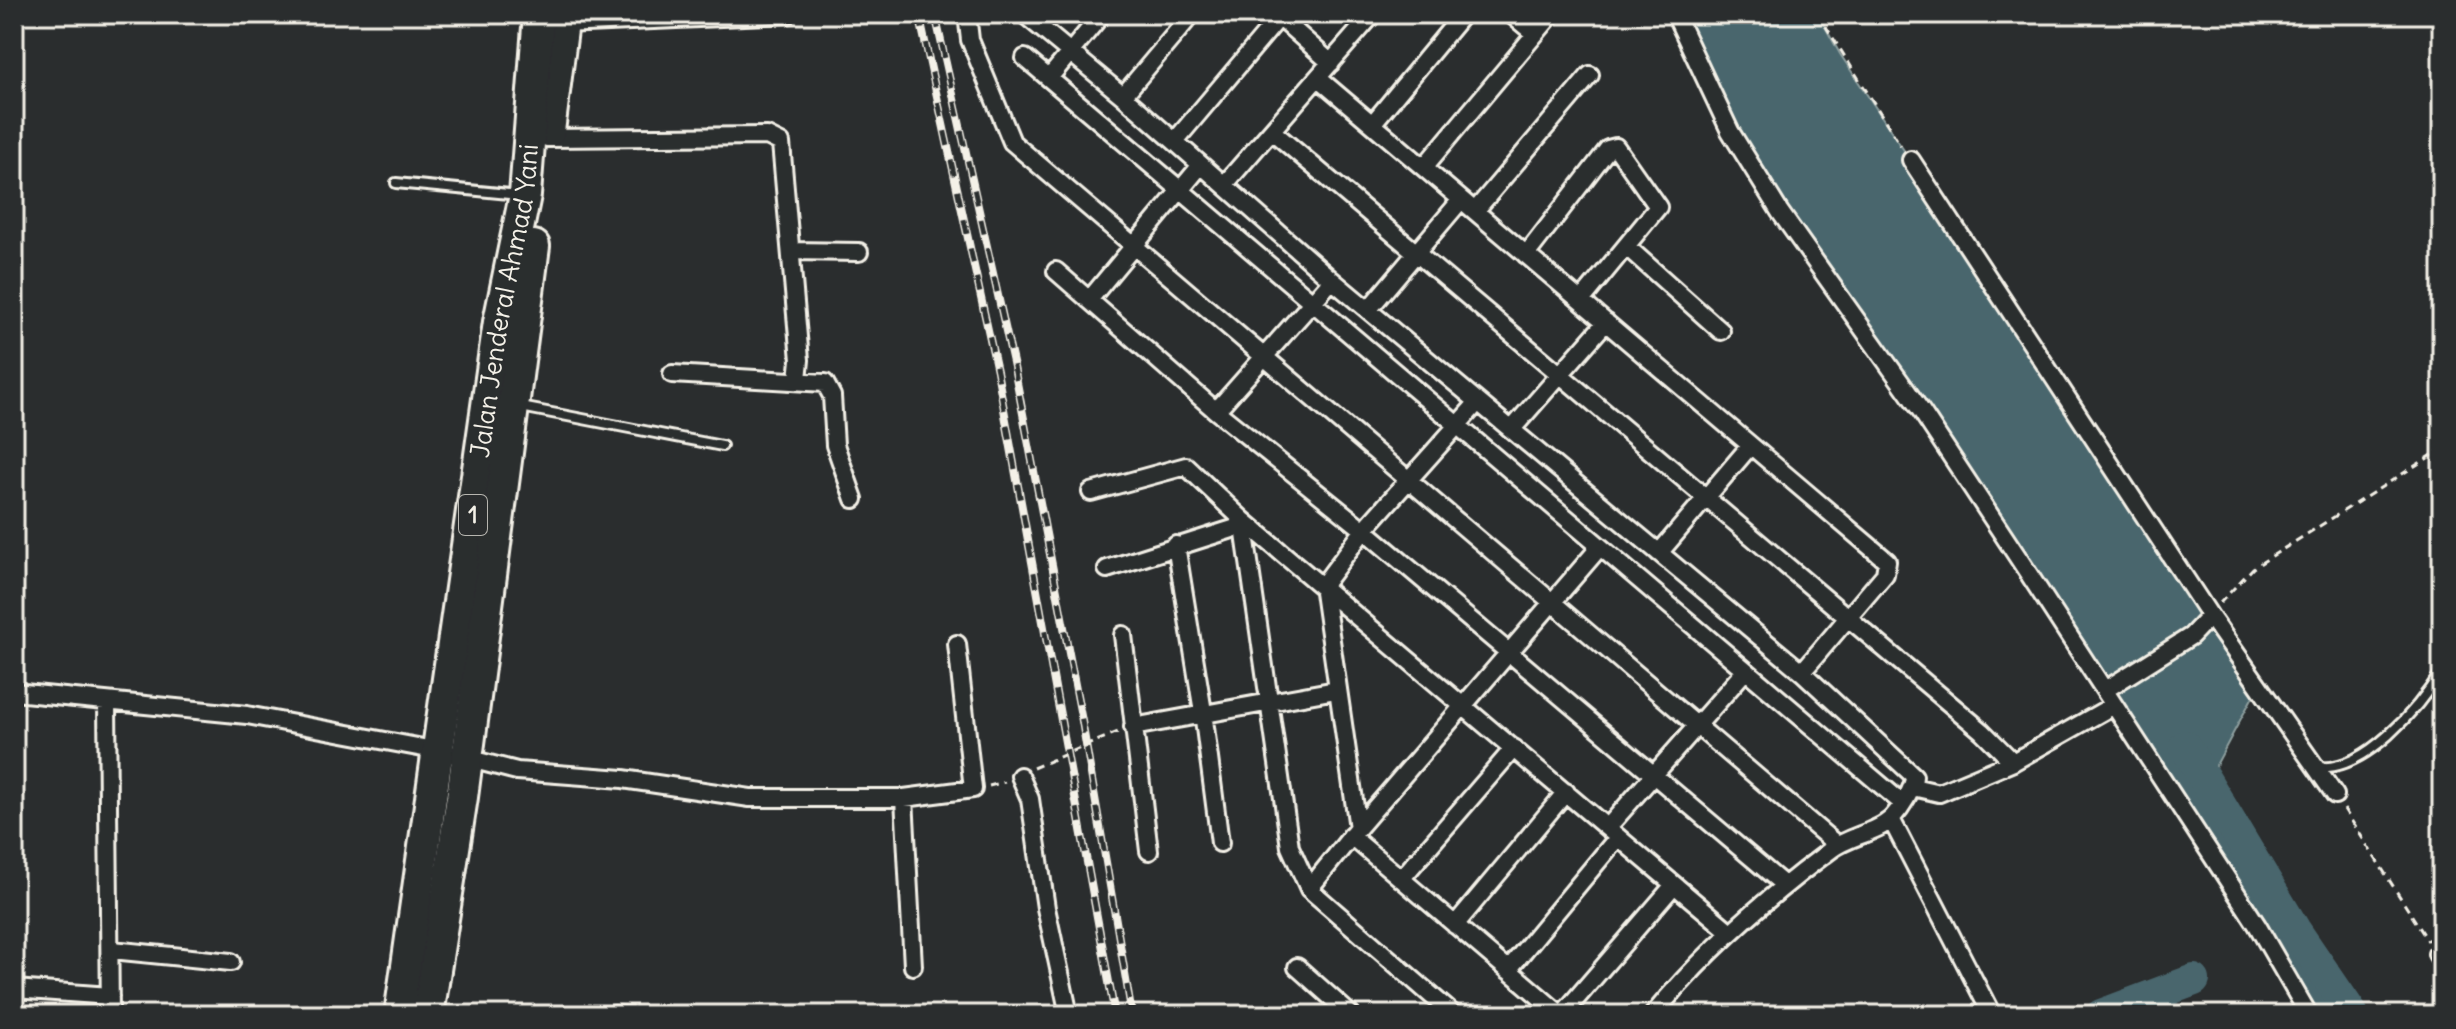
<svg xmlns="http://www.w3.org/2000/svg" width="2456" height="1029" viewBox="0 0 2456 1029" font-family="Delius,sans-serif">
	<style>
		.water { fill: #49666d; stroke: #8d9e9e; stroke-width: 2 }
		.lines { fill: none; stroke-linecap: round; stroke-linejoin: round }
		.river { stroke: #49666d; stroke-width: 32 }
		.lane-casing { stroke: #f4f1e8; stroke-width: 14 }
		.street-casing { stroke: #f4f1e8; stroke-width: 22 }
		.highway-casing { stroke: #f4f1e8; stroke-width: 36 }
		.path { stroke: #f4f1e8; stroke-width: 3; stroke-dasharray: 8 6; stroke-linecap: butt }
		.lane { stroke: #2a2d2e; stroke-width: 8 }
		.street { stroke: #2a2d2e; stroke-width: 16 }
		.highway { stroke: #2a2d2e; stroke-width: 30 }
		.rail-casing { stroke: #f4f1e8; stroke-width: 8 }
		.rail { stroke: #2a2d2e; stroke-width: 5; stroke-dasharray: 15; stroke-linecap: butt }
		.labels { text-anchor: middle; stroke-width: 6; stroke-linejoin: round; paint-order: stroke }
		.shield { fill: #2a2d2e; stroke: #b7b6b0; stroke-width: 2 }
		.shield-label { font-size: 24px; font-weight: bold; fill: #f4f1e8 }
		.street-label { font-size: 26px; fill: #f4f1e8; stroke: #2a2d2e }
	</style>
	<rect width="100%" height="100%" fill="#2a2d2e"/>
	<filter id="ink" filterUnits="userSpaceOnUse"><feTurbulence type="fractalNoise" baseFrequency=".0125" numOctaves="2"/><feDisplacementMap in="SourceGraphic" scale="16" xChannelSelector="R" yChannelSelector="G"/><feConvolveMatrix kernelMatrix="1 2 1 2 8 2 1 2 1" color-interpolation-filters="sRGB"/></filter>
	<g filter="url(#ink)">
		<path class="water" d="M1675 14H1818L1840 54 2259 685 2207 782 2295 930 2353 1015H2308L1730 131Z"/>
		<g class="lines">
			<path class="river" d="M2185 746 2295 930 2353 1015
				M2101 1015 2194 980"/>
			<g class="lane-casing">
				<path id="lane" d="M396 183 520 195
					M521 407 722 446
					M2316 767C2364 773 2419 708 2442 670
					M600 1015 614 1011 658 1015"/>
			</g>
			<g class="street-casing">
				<path id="street" d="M967 14 970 40 1012 142 1837 845
					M1024 14 1123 96 1332 280 1802 672 1914 776C1914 789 1901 808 1892 818 1877 833 1849 836 1832 849 1766 898 1705 951 1653 1015
					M1276 14 1331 63
					M1511 14 1535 34
					M1675 14 1730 131 1780 212 1922 412 2021 562 2257 925 2309 1015
					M563 24 788 14
					M1025 58 1902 803
					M1049 78 1102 14
					M1318 78 1887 561 1885 574 1802 672
					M1123 96 1192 14
					M1373 123 1463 14
					M1272 131 1982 731 2013 762
					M548 138 767 136 781 143 800 360 798 379
					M1175 141 1282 14
					M1911 160 2210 616 2335 795
					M1424 167 1552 14
					M1224 185 1373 14
					M1475 211 1590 75
					M1627 247 1721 331
					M791 251 859 252
					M1526 255 1608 149 1616 147 1658 207 1581 301
					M1056 271 1216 411 1364 530 1784 885
					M1089 300 1201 165
					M1368 310 1461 200
					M672 374 825 383 832 396 835 445 854 499
					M1216 411 1332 280
					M1512 429 1606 322
					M1091 492 1186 466 1243 520 1729 931
					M1243 520 1290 847 1309 889 1454 1015
					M1176 545 1203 712 1220 843
					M1659 553 1750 446
					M1107 569 1242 526
					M1123 635 1149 851
					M2105 690 2191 636 2210 616
					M14 692 247 715 439 751 517 771 623 779 750 798H904L973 789 957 644
					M107 702 110 1015
					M1133 727 1336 690
					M1020 776 1030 799 1046 908 1069 1015
					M1913 787 1939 793 2013 762 2114 705
					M904 798 913 966
					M1891 819 1992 1015
					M1608 827 1745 671
					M1358 828 1323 585 1364 530 1478 402
					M1351 836 1561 1015
					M1401 879 1514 748
					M1309 889 1358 828 1599 548
					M1455 925 1566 792
					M112 950 231 962
					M2437 954 2442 962
					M1297 967 1351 1015
					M1508 970 1618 837
					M14 989 110 996
					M1562 1015 1674 885"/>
			</g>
			<g class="highway-casing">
				<g id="highway">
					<path d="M549 131 564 14"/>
					<path id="s1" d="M400 1015 499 322 525 195 539 14"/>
					<path d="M428 1015 462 797 534 246"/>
				</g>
			</g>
			<path class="path" d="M1818 14 1901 146
				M2220 603 2253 568 2442 449
				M1033 768 1118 732
				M989 786 1005 782
				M2344 809 2428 941"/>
			<use href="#lane" class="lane"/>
			<use href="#street" class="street"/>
			<use href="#highway" class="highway"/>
			<g class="rail-casing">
				<path id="rail" d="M919 14 997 371 1115 1015
					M935 14 1014 367 1082 721 1132 1015"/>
			</g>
			<use href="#rail" class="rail"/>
		</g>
	</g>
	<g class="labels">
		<rect class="shield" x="459" y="495" width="28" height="40" rx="6"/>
		<g class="shield-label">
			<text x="473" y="523">1</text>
		</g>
		<g class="street-label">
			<text dy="9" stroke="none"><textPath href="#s1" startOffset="722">Jalan Jenderal Ahmad Yani</textPath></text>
		</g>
	</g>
	<rect width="2456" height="1029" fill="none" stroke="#2a2d2e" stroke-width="48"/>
	<rect x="24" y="24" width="2408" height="981" fill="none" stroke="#f4f1e8" stroke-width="3" filter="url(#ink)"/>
</svg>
